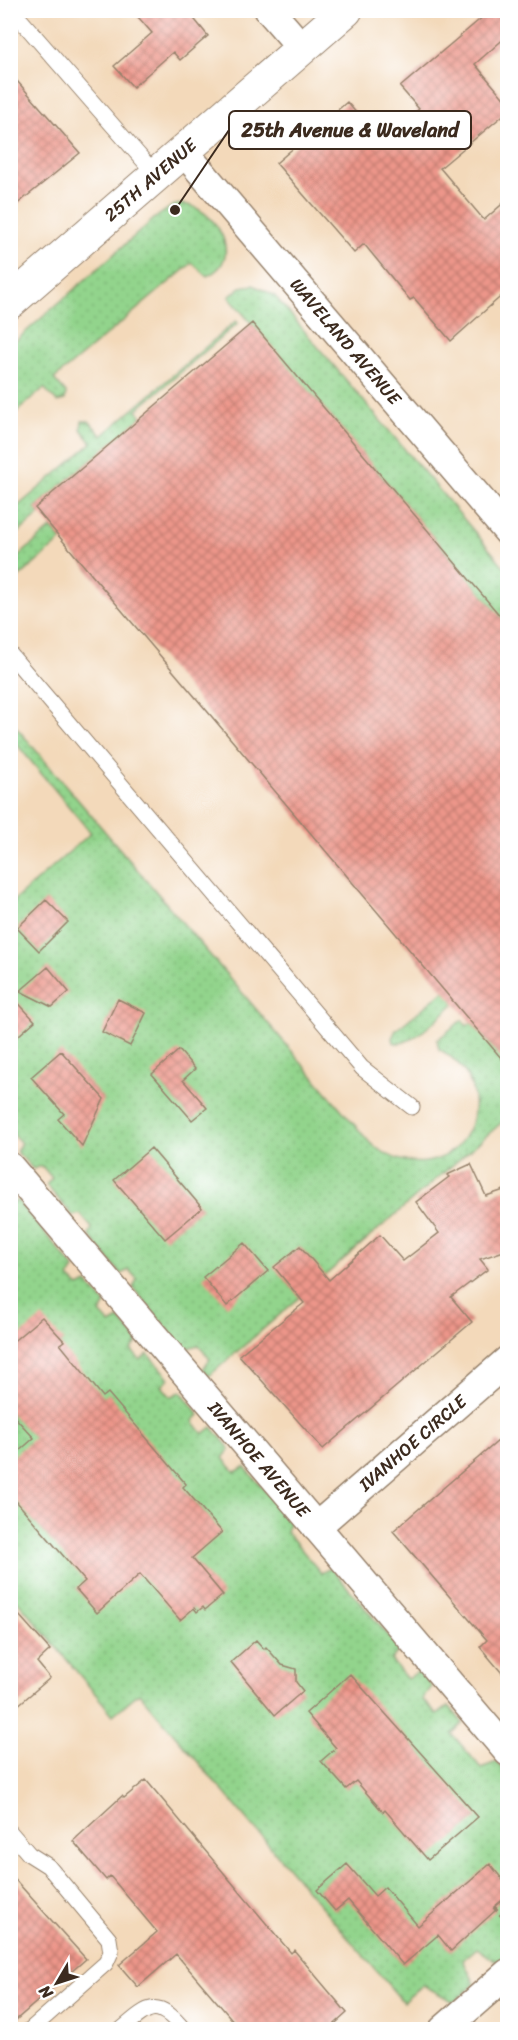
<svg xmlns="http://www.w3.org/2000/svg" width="518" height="2040" viewBox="0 0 518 2040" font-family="Sriracha,sans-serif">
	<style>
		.grass { fill: url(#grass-dots); stroke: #667f55; stroke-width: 1.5 }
		.building { fill: url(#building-cross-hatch) }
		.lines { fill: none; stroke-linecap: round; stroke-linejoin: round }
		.service-casing { stroke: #97826c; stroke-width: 17 }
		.minor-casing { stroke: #97826c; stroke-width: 31 }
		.tertiary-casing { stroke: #97826c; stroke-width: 35 }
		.path { stroke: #97826c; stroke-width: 4; stroke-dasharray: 4.5 4.5; stroke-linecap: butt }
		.service { stroke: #fff; stroke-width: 15 }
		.minor { stroke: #fff; stroke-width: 28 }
		.tertiary { stroke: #fff; stroke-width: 33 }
		.labels { text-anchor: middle; stroke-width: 5; stroke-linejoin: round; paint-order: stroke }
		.street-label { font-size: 18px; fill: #3b2a1e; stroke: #fff }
		.leader { fill: none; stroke: #3b2a1e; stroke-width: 2 }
		.callout-dot { fill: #3b2a1e; stroke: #fff; stroke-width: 2 }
		.callout { fill: #fff; stroke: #3b2a1e; stroke-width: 2 }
		.callout-label { font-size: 20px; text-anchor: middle; font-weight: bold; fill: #3b2a1e }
	</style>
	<defs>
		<pattern id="grass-dots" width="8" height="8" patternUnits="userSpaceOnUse" patternTransform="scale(1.5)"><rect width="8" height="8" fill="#92d48c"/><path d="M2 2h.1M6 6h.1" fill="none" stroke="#7fb678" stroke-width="1.8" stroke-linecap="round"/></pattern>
		<pattern id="building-cross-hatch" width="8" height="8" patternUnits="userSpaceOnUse" patternTransform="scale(1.5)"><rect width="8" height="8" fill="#ed968a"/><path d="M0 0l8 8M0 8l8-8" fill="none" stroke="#c17b70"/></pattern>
	</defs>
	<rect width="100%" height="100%" fill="#fff"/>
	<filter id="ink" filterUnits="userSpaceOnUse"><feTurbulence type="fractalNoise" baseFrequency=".0167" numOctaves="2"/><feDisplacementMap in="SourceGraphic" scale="12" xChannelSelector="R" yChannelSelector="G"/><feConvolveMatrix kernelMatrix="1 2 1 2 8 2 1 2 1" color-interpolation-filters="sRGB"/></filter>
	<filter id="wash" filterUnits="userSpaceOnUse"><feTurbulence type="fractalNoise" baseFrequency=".008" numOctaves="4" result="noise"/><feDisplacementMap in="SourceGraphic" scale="24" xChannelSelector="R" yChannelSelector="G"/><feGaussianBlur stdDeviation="1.35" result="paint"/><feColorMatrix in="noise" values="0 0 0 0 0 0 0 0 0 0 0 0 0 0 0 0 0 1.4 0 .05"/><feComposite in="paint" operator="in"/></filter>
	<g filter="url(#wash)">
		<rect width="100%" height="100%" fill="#f3d9ba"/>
		<path class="grass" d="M182 204C214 206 247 259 207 276L192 263 54 379 66 393 65 400 57 402 44 388 11 417V345L155 218 172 206Z
			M253 285 274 295 507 570V624L229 297 241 287Z
			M236 321 238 323 137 410 142 417 35 508 40 514 11 539V512L92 443 81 429 82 421H89L102 436Z
			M51 528 62 540 11 584V563Z
			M10 720 370 1143C451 1208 518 1093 439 1049L437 1040 462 1020 467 1026 472 1022 498 1054 507 1046V1118L209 1376 203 1369 210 1359 198 1345 185 1349 133 1288 137 1279 129 1270 121 1274 89 1235 92 1228 80 1214 73 1216 46 1185 52 1178 42 1166 33 1169 16 1151 21 1143 10 1131 11 903 91 833 14 741 11 742Z
			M445 990 455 1003C442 1014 410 1049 393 1042L392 1038 396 1030Z
			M17 1200 74 1268 69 1278 79 1287 87 1283 106 1304 100 1313 110 1324 119 1319 138 1342 131 1350 140 1360 148 1354 169 1378 162 1386 171 1397 181 1391 199 1415 193 1421 203 1434 212 1427 230 1449 223 1458 235 1472 245 1467 290 1521 286 1531 321 1573 331 1568 400 1649 391 1660 407 1679 419 1671 432 1687 422 1699 437 1715 449 1706 463 1723 452 1734 481 1768 497 1762 507 1775V1955L498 1963 477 1948 463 1960 475 1984 454 2002 423 1985 403 2002 139 1693 113 1715 11 1593 10 1204Z"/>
		<g id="blocks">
			<path class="building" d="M132 10H187L208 36 180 60 173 52 133 87 114 66 152 33Z
				M491 10H507V36L475 64 507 102V112L440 168 484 220 507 200V291L451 341 414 298 410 300 364 244 354 253 276 163 347 102 382 143 419 109 400 87Z
				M10 73 80 153 10 210Z
				M252 323 507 624V1065L35 508Z
				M46 900 68 922 39 951 17 928Z
				M48 967 69 992 52 1007 20 991Z
				M10 994 35 1021 10 1043Z
				M118 999 146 1013 130 1046 102 1032Z
				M179 1050 195 1069 183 1080 207 1108 192 1120 152 1074Z
				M61 1051 104 1099 82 1146 58 1119 64 1114 31 1077Z
				M151 1148 202 1208 165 1239 114 1180Z
				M471 1164 486 1196 507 1189V1250L480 1259 488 1269 451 1297 472 1322 323 1449 239 1355 304 1303 274 1267 300 1246 329 1280 380 1235 403 1261 439 1233 416 1202 449 1177 447 1175Z
				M244 1243 268 1271 227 1306 203 1277Z
				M42 1317 64 1341 60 1344 103 1397 108 1393 186 1484 183 1487 222 1532 192 1558 223 1595 205 1610 203 1607 197 1612 194 1608 180 1620 140 1574 97 1613 76 1589 85 1581 10 1494V1459L34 1438 10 1412V1344Z
				M498 1441 507 1451V1679L480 1647 487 1640 393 1531Z
				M10 1605 50 1650 37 1662 50 1678 10 1712Z
				M256 1640 264 1649 266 1647 282 1665 296 1669V1682L303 1691 275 1715 231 1662Z
				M350 1674 478 1817 428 1860 385 1810 383 1812 356 1781 346 1789 321 1761 336 1748 306 1713Z
				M146 1780 291 1953 294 1950 347 2013 328 2030H241L176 1954 138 1987 119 1965 157 1932 110 1876 106 1880 73 1841 122 1796 124 1798Z
				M347 1864 375 1896 385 1887 418 1926 490 1864 507 1885V1896L494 1907 496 1910 451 1951 438 1935 403 1965 348 1900 335 1911 317 1890Z
				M10 1874 86 1959 10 2025Z"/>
		</g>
	</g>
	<g filter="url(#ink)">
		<use href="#blocks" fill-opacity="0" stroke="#97826c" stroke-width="1.5"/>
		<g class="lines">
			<g class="service-casing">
				<path id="service" d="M12 10 157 176
					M10 654 362 1068 412 1107
					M10 1832 29 1854 48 1866 109 1939 111 1952 106 1963 30 2030
					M121 2030C150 2005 157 1998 184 2030"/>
			</g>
			<g class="minor-casing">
				<g id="minor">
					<path d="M269 10 302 48"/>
					<path id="s1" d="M184 152 508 532"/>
					<path id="s2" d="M10 1167 508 1752"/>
					<path id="s3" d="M316 1527 508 1360"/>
					<path d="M443 2030 508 1973"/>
				</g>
			</g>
			<g class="tertiary-casing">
				<g id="tertiary">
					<path id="s4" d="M10 302 346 10"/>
				</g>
			</g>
			<path class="path" d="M494 1907 504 1918"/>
			<use href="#service" class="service"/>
			<use href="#minor" class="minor"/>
			<use href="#tertiary" class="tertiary"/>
		</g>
	</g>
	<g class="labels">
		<g class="street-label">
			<text dy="6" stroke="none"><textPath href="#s4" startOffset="186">25TH AVENUE</textPath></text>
			<text dy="6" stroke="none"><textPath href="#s1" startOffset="249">WAVELAND AVENUE</textPath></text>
			<text dy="6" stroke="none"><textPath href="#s3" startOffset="128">IVANHOE CIRCLE</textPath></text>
			<text dy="6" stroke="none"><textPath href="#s2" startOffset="384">IVANHOE AVENUE</textPath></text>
		</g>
	</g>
	<path class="leader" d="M175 210L229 130"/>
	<circle class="callout-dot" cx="175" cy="210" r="6"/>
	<rect class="callout" x="229" y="111" width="242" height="38" rx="6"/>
	<g class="callout-label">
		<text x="350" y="137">25th Avenue &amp; Waveland</text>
	</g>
	<rect width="518" height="2040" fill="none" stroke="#fff" stroke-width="36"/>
	<g transform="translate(57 1983) rotate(231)" stroke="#ffffff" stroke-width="4.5" paint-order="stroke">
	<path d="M0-4.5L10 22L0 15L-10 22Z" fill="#3b2a1e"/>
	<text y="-9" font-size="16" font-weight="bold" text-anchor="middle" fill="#3b2a1e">N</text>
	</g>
</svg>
